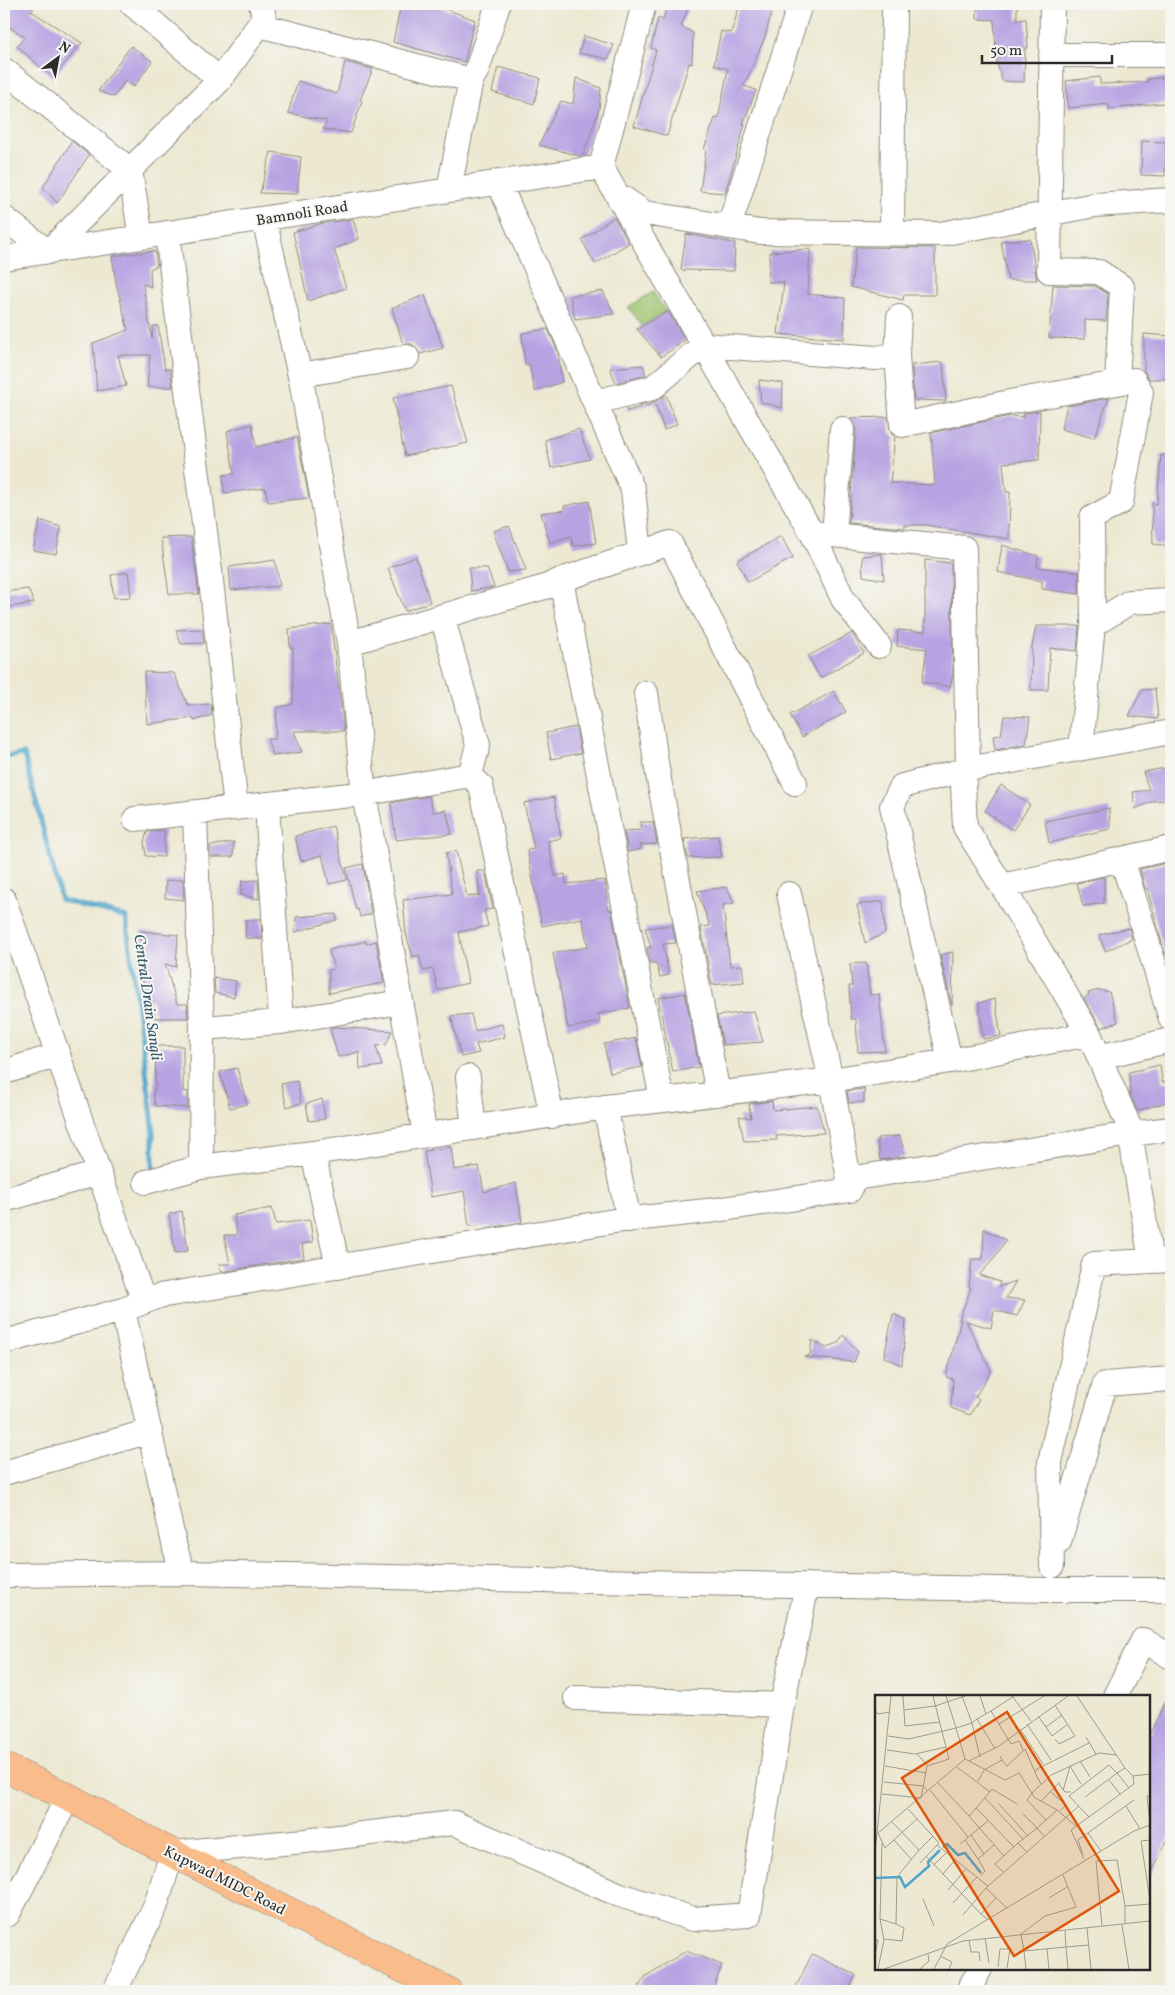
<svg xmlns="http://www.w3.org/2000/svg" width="1175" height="1995" viewBox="0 0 1175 1995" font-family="Vollkorn,serif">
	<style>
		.green { fill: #9fc36e; stroke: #65774c }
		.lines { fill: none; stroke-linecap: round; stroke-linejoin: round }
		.stream { stroke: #4ea4ca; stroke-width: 5 }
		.building { fill: #b7a3e2 }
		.minor-casing { stroke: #8c8a7e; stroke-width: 26 }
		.major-casing { stroke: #8c8a7e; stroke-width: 29 }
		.minor { stroke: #fff; stroke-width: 24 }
		.major { stroke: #f9bc8a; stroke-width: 28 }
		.labels { text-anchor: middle; stroke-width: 4; stroke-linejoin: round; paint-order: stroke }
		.street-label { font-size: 15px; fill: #2b2b2b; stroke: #f6f6f2 }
		.water-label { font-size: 16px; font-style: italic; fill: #395b6b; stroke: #f6f6f2 }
		.inset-river { fill: none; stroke: #4ea4ca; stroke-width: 2.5 }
		.inset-road { fill: none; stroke: #9f9c8f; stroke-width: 1 }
		.view { fill: #df570e; fill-opacity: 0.15; stroke: #df570e; stroke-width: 2.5 }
		.inset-edge { fill: none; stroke: #2b2b2b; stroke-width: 2.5 }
	</style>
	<rect width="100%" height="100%" fill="#f6f6f2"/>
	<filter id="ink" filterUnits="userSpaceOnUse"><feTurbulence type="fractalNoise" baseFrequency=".02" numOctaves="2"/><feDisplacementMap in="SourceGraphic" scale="10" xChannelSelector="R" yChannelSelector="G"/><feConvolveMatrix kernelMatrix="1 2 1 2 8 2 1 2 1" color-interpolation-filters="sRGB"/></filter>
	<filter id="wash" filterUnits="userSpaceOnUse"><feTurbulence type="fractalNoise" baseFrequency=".0096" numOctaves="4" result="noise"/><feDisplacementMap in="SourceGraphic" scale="20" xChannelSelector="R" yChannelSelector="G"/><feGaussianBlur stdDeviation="1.12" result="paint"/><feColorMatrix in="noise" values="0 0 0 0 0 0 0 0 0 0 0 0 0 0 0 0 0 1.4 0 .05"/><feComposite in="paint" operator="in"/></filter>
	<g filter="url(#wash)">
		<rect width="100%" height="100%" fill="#ece8d1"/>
		<path class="green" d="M653 292 666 312 642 326 628 307Z"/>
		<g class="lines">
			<path class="stream" d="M4 757 24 754 61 900 126 917 153 1125V1168"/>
		</g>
		<g id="blocks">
			<path class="building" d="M4 4H36L31 11 82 43 53 78 17 46 25 37 4 24Z
				M401 4H432L475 20 464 62 393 42Z
				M667 4H690L681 26 693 33 692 64 689 63 667 136 634 126 656 50 651 48 658 18 663 20Z
				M740 4H774L765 37 744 86 756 90 743 124H745L725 193 700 191 706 150 704 149 715 118 718 119 728 69 714 65 721 31 731 33Z
				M977 4H1017V20L1026 19 1028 48H1025L1024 82 1002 81 997 63 994 20 977 19Z
				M584 36 614 45 608 59 579 53Z
				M131 46 152 61 134 87 125 81 114 97 98 91Z
				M345 62 373 69 360 100 362 101 351 133 323 129 327 121 288 113 298 81 337 94Z
				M498 67 540 78 534 104 492 92Z
				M1100 77V84L1148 82 1147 79 1171 77V102L1109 109V104L1068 108 1066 81Z
				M576 78 601 88 599 109 583 156H580L539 145 561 101 573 104Z
				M72 141 89 155 57 203 43 187Z
				M1142 141 1166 142 1165 176 1141 175Z
				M271 152 301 157 297 194 260 193Z
				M614 217 629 243 595 264 582 240Z
				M353 219 359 239 334 249 346 288 308 301 293 232 320 224Z
				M686 234 735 243 734 271 681 270Z
				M1030 239 1037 280H1008L1001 241Z
				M856 247 935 248V295H904L903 300 851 287Z
				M810 249 808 294 845 298 844 339 778 334 784 282H768L770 252Z
				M155 251 157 266 150 269 151 287 143 284 152 339 153 326H158L165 369H170L173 387H147L150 355H118L126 386 97 391 93 343 128 330 116 283 112 256Z
				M1053 285 1095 286 1108 294 1106 321 1085 320V339L1049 338Z
				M603 291 614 314 575 319 570 296Z
				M425 295 443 348 420 354 412 344H403L392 308Z
				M668 311 685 340 661 357 637 329Z
				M548 329 558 352 562 382 535 391 529 364 525 365 522 333Z
				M1144 334 1171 336V379H1149L1144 371Z
				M943 362 946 401 914 400 912 365Z
				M643 365 646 375 616 383 610 368Z
				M759 380 783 383 782 408 761 402Z
				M451 386 468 443 405 456 393 398Z
				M666 395 677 424 664 430 655 403 627 411 626 408 656 401Z
				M1109 398 1094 438 1061 429 1067 406Z
				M1040 411 1039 460 1003 463 1006 492H1010L1009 539 926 525H905V528L849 523 856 430 850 418 888 417 891 433 895 437 890 483 935 485 931 433 1010 416 1024 417V413Z
				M252 424 256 447 297 437 309 498 268 502 265 488 224 493 223 475 234 474 227 431Z
				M579 429 590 459 551 468 545 440Z
				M1161 455H1171V546L1153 544 1152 503 1157 504Z
				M589 501 596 543 573 546 571 536 550 543 541 513 565 510 564 506Z
				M40 520 61 527 56 554 33 550Z
				M509 526 526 570 508 572 493 531Z
				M781 536 793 558 748 582 737 561Z
				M191 537 199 594H169L161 538Z
				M1002 545 1038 556 1037 567 1079 572V594L1042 589V581L998 572Z
				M882 554 884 580 863 576 862 556Z
				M416 557 430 602 405 611 388 568Z
				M275 560 280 586 231 590 229 567Z
				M925 560 951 563 953 674 950 687 922 682 927 649 897 646 898 630 925 632Z
				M469 568H487L494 587 471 591Z
				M128 572 131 597 114 598 111 575Z
				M28 589 34 603 4 608V592Z
				M331 624 344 731H294L302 752 273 756 267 739H275L277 708 293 704V648H290L289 629Z
				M1036 626H1079L1077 651 1050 648 1048 690H1031L1032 647Z
				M202 629 204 643 181 644 176 630Z
				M852 633 864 653 820 678 808 656Z
				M144 672 174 673 188 705 211 704 212 715 194 721 193 718 147 724Z
				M1155 689 1158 719 1129 716 1142 690Z
				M834 691 846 712 802 737 790 715Z
				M1004 716 1030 717 1026 744 995 750 993 736 1001 735Z
				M576 727 581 753 551 759 546 733Z
				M1171 767V800L1153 801 1135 809 1133 792 1149 790 1143 772Z
				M1001 785 1030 805 1013 830 985 811Z
				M429 796 433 812 446 810 452 834 396 840 391 803Z
				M554 797 561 838 548 841 555 876 565 874 566 884 605 880 609 910 611 909 630 1008 598 1014 600 1022 568 1028 553 953 588 947 582 918 542 926 527 850 534 849 524 803Z
				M1109 808 1110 829 1049 843 1045 821Z
				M640 822H653L657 844 640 845 641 849 628 852 624 831 641 830Z
				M333 826 347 880 329 884 322 855 301 861 295 836Z
				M164 830V857L146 856 144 842 147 832Z
				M718 836 722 857 688 858 684 839Z
				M234 842 233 857H210V846Z
				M456 851 467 897 480 895 477 871H485L493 909 484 910 488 926 459 932 468 983 438 990 433 969 423 971 419 955 413 957 406 934 403 900 452 894 446 853Z
				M1171 862V921L1168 922 1171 953 1165 954 1147 888 1145 889 1140 869Z
				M363 864 371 914 360 917 358 909 356 910 346 868Z
				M1104 877V903L1083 906 1077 883Z
				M183 879 184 900 165 898 166 881Z
				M258 880 259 899 241 895 242 881Z
				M727 887 734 903 723 905 730 966 742 965 744 982 712 985 701 927 710 926 697 891Z
				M883 901 885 933 865 943 857 905Z
				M336 914 337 920 295 932 296 917Z
				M256 919H261L262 939 245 938 246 920Z
				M672 925 676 943 663 944 669 975 660 977 656 963H650L647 948 651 947 645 928Z
				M1129 928 1132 939 1105 951 1099 935Z
				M141 931 178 935 176 967 165 964 177 1004H187L188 1018H155L152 1000 149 999 140 974Z
				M366 941V944L376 941 384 983 329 993V970L334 969 329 950Z
				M953 952 952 1006 940 955Z
				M866 963 870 995 879 994 885 1051 858 1052 856 1019H851L850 1004 849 986H852L850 964Z
				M214 978 236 981 234 997 215 993Z
				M1099 990 1109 992 1118 1022 1101 1028 1084 998 1089 995 1088 993Z
				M685 993 699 1067 673 1072 658 998Z
				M995 999 1001 1036 983 1039 979 1003Z
				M754 1011 763 1042 723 1045 717 1016Z
				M471 1014 475 1031 502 1024 505 1037 476 1044 479 1053 461 1057 451 1016Z
				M337 1027 392 1031 386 1045 376 1046 382 1066 360 1069 359 1052 338 1057 330 1028Z
				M636 1038 642 1067 610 1073 604 1044Z
				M156 1046H183V1091L188 1092V1108L155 1106 153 1090H155Z
				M1160 1065 1162 1082H1168L1170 1101 1137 1111 1130 1094 1129 1072Z
				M237 1068 247 1104 230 1108 220 1072Z
				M297 1081 301 1103 287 1107 281 1084Z
				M864 1089V1102L849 1103 847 1091Z
				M322 1099 325 1119 309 1121 306 1104Z
				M772 1101 773 1110 817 1106 824 1133 776 1136 777 1140 744 1141 739 1116 751 1118 749 1104Z
				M900 1136 905 1156 880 1160 877 1138Z
				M451 1147 454 1170 479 1166 484 1192 516 1183 522 1222 495 1227 469 1226 464 1191 431 1197 424 1151Z
				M272 1208 276 1224 310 1220 313 1242 302 1244 304 1258 220 1272 219 1264H230L224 1235H237L234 1215Z
				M182 1211 188 1251 175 1253 169 1214Z
				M984 1229 1006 1240 993 1260 979 1275 1000 1282 999 1287 1016 1281 1006 1298 1025 1300 1017 1316 994 1310 991 1328 966 1321 991 1371 975 1397 979 1399 970 1415 951 1408 953 1379 946 1377 961 1320H959L971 1288 969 1287 972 1259H983Z
				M893 1314 906 1320 902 1365 884 1357Z
				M843 1335 858 1352 854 1362 804 1357 810 1355 812 1340 826 1348 838 1343Z
				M1171 1690V1833L1149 1878V1735Z
				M686 1951 722 1965 712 1991H636L646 1976Z
				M812 1954 856 1975 848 1991H794Z"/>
		</g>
	</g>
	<g filter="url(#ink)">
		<use href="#blocks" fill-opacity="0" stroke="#8c8a7e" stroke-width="1"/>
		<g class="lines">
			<g class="minor-casing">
				<path id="minor" d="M132 4 220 80
					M261 4 266 27
					M644 4 601 167 812 533 964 548 968 769 963 785 965 827 1002 886
					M1052 4 1049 271 1099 272 1122 287 1117 383
					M1051 55H1171
					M4 70 130 170 141 237
					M498 181 633 490 640 552
					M449 189 471 80
					M621 197 645 213 760 232 940 234 1095 205 1171 200
					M4 218 48 252 220 80 259 25 471 80 477 70 498 4
					M264 219 301 380 349 643
					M729 227 800 4
					M167 233 210 571 236 808
					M892 233 894 4
					M4 258 601 167
					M897 355 902 425 1010 402 1134 380 1141 392 1121 502 1092 518 1093 625
					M300 375 407 357
					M595 402 652 388 704 345 876 358 897 355 899 317
					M812 533 843 599 879 646
					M834 535 842 429
					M442 616 478 745 470 775
					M646 693 657 769 718 1094
					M1081 748 1093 625 1130 602 1171 600
					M470 775 481 786 552 1116
					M267 805 281 1022 401 1002
					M195 813 202 1028
					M135 819 368 793 470 775
					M1122 859 1171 1019
					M4 900 144 1302
					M1089 1034 1002 886 1171 848
					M1099 1057 1171 1040
					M950 1061 892 806 902 786 968 769 1171 732
					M4 1072 58 1055
					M468 1077 474 1128
					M662 1100 561 580 670 543 795 783
					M425 1135 364 794 349 643 545 587 561 580
					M201 1167 313 1153
					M849 1179 831 1080 950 1061 1089 1034 1129 1126 1151 1261
					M146 1182 201 1167 202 1028 281 1022
					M4 1200 99 1173
					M629 1220 605 1107 831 1080 789 894
					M338 1267 313 1153 605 1107
					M4 1342 123 1310
					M4 1473 150 1431
					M1059 1542 1105 1384 1171 1379
					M1052 1566 1050 1462 1094 1264 1171 1260
					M183 1573 175 1548 123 1310 159 1296 614 1221 716 1210 850 1190 849 1179 1130 1134 1171 1129
					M4 1575 183 1573 1046 1590H1171
					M1115 1696 1143 1640 1171 1657
					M576 1698 782 1705
					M8 1914 68 1797
					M115 1991 156 1905 172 1853 305 1841 454 1823 620 1895 693 1919 749 1915 782 1705 807 1585
					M968 1991 980 1969"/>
			</g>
			<g class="major-casing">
				<path id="major" d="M4 1767 68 1797 172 1853 448 1991"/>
			</g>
			<use href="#minor" class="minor"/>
			<use href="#major" class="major"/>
		</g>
	</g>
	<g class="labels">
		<g class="street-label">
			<text transform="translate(302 213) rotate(-9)" y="5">Bamnoli Road</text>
			<text transform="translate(225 1880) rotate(27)" y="5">Kupwad MIDC Road</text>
		</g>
		<g class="water-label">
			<text transform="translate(149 997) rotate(82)" y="6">Central Drain Sangli</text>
		</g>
	</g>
	<g transform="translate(875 1695)">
		<rect width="275" height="275" fill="#ece8d1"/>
		<path class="inset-river" d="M68 152 72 149 83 160 90 158 106 178M0 183 25 182 30 192 54 171 53 167 65 155"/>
		<path class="inset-road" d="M28 1 30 31 65 27M87 1 97 28 81 33 90 64 130 85 144 78 160 103 166 106M105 1 111 19M137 1 156 26M202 1 250 73 258 81 275 79M0 15 3 19 15 17M29 15 60 11 90 1M116 16 139 1M163 21 171 32 187 20M102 24 97 28 105 62M124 29 169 1M152 29 176 65M171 32 177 41 193 29M145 34 168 69M13 41 34 44 81 33 71 1M211 42 221 59M180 44 184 49 200 41 180 10M120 54 102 24 116 16 136 49 144 46 148 55M12 55 40 59 71 52M42 59 53 71M127 65 132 71 150 54 160 77M94 66 124 51 193 1M205 66 215 82M10 71 51 78M82 72 115 97M250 73 242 78 254 93M234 85 245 99M103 86 109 75 127 65 125 61M9 87 48 91 53 96M63 88 94 121M166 89 160 78 162 74 214 48M184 89 190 97H196M55 95 93 142M188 96 195 71 206 89M176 97 191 110 185 116M7 99 46 103 52 71 74 64 58 1M275 101H272L275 127M210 102 242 78 234 70 194 101 214 122M110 103 94 121 129 161M124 109 153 141M142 109 117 94 110 103 148 144M251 111 265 134M101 113 139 152M33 114 64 148 62 150M182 115 166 106 185 87M148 119 162 133 143 148 152 157M42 124 10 153 3 138 90 64M171 125 152 105 157 98 176 80 224 58 241 60M213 138 226 156M96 140 109 159 119 150M169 141 162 133 182 115 201 131M19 145 37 165M90 145 103 164M85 149 113 126M44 155 58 141M0 158 16 1M208 160 203 145 259 105M51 161 106 219M209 164 196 135 259 89 258 81M45 168 62 150 113 191M59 170 71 158M128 177 120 169 143 148M68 179 80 165M188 180 201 212 170 221 146 239 149 256 191 252 190 236M106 181 110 176 103 164 109 159M73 195 91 174M174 203 192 192M48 204 59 231M275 205 266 146 275 145M78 208 102 182M132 213 111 193 204 111M88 220 111 193M5 224 21 229 22 182 44 155 17 127M113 225 106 219 121 203M250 228V211L275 209M247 230 254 274M227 231 221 166 242 165 250 211M212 233 216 274M110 243 114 268M9 244 27 246 29 233 21 229M0 245H3L0 260M94 245 96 257H104L105 266M172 254 174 274M149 256 151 274M65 261 77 267 74 274M123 272 125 254H135L132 273M3 274 9 245 5 224 7 148M9 274 88 246 275 226M45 274 54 266 53 259M59 274 72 249 259 136 275 130M193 274 191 252 214 250"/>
		<path class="view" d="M132 17 244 196 139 261 27 83Z"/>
		<rect width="275" height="275" class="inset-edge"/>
	</g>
	<rect width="1175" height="1995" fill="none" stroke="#f6f6f2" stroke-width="20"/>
	<g transform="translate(58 58) rotate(32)" stroke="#f6f6f2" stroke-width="4" paint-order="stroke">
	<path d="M0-4L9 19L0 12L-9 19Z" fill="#2b2b2b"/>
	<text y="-8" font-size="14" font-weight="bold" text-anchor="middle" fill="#2b2b2b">N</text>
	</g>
	<path d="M982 55v8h130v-8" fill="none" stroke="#2b2b2b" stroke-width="2.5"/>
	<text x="990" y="55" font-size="15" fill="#2b2b2b" stroke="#f6f6f2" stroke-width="4" paint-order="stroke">50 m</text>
</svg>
